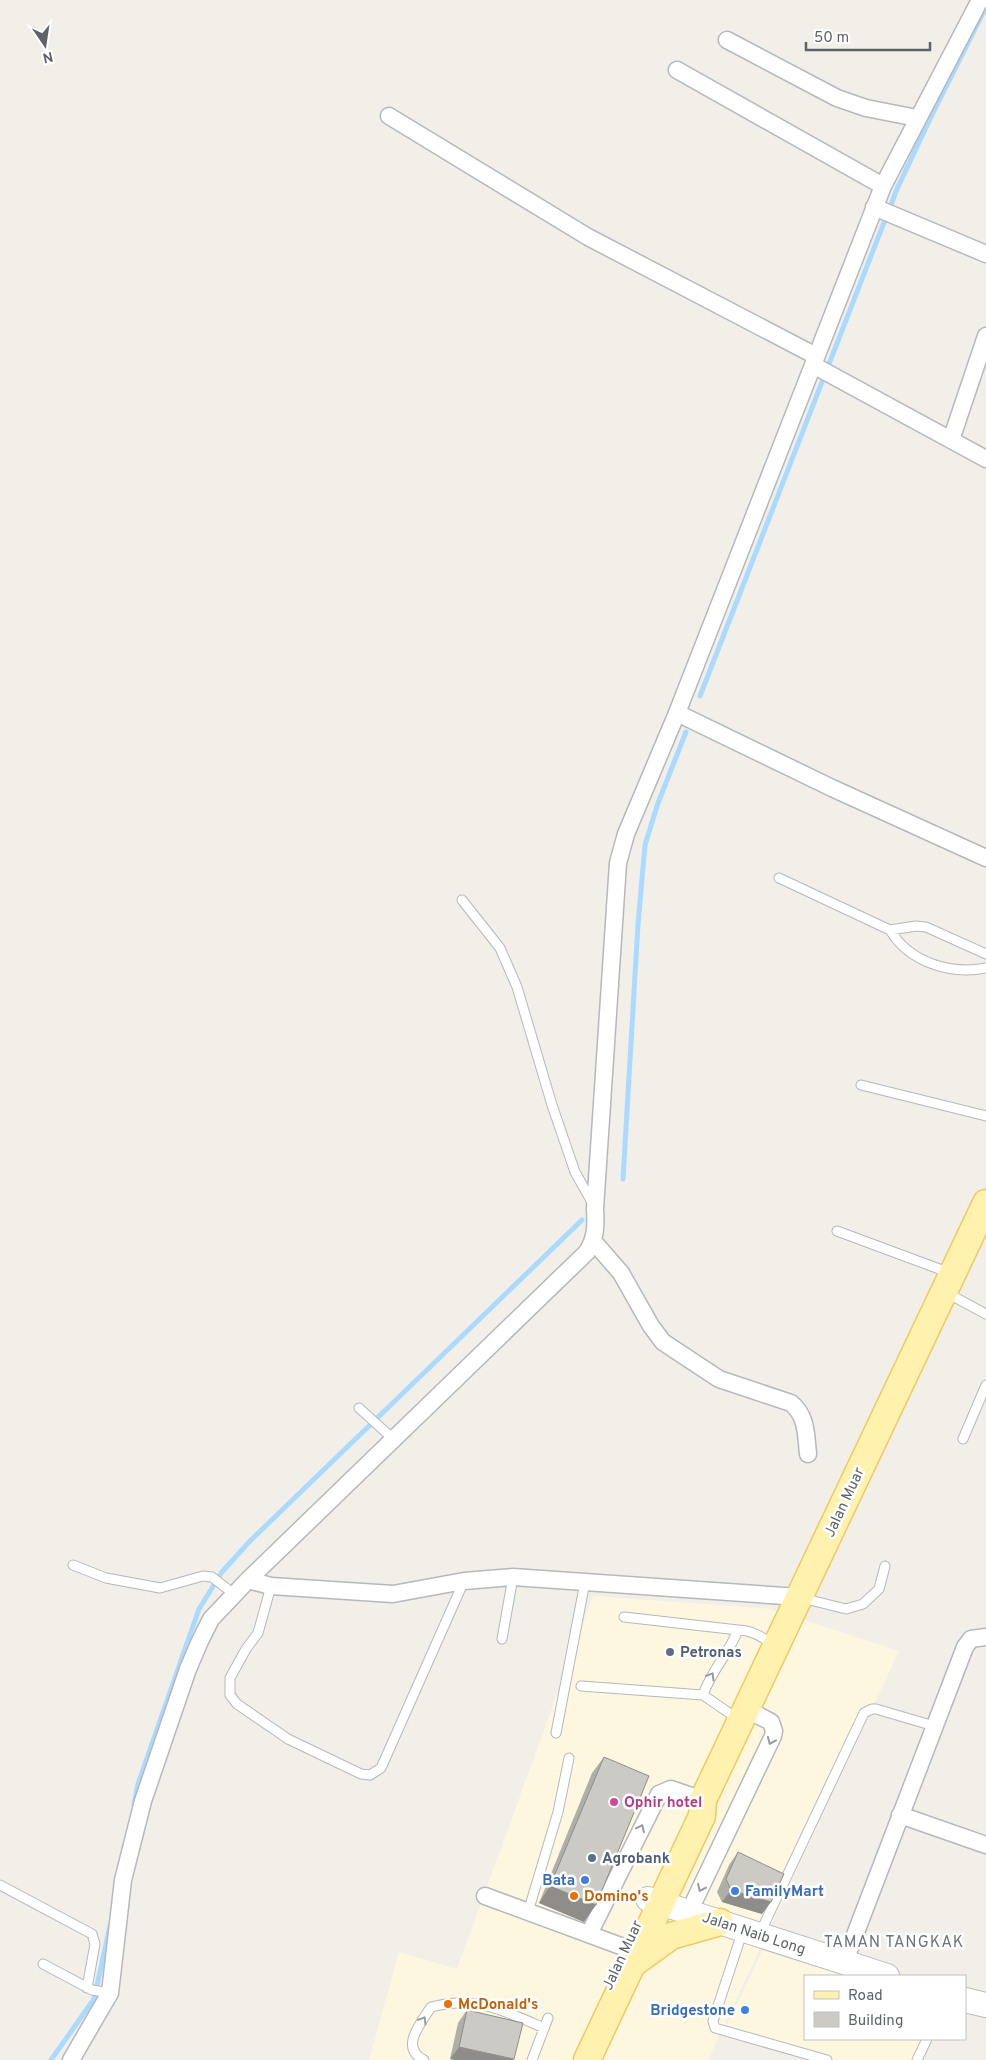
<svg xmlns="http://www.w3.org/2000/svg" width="986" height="2060" viewBox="0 0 986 2060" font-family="Overpass,sans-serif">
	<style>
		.commercial { fill: #fef7e0 }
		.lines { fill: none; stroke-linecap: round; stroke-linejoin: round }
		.stream { stroke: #aadaff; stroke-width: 5 }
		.service-casing { stroke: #b5b8bc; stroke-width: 11 }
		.minor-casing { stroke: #b5b8bc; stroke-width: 19 }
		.secondary-casing { stroke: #b6babf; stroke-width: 26 }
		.primary-casing { stroke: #f2c960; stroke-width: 29 }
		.service { stroke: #fff; stroke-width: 9 }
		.minor { stroke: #fff; stroke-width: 16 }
		.secondary { stroke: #fff; stroke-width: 24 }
		.primary { stroke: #fff2af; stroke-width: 26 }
		.wall { fill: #afaea9 }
		.shaded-wall { fill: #8f8d8a }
		.building { fill: #cccac5; stroke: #8f8d8a }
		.oneway { stroke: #979a9d }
		.service-dot { fill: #5c6f8a; stroke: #fff; stroke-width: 2 }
		.hotel-dot { fill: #d1479c; stroke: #fff; stroke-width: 2 }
		.shop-dot { fill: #3f7fe0; stroke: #fff; stroke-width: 2 }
		.food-dot { fill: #e8710a; stroke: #fff; stroke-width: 2 }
		.labels { text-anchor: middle; stroke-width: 5; stroke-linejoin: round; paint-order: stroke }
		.street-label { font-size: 15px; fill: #5f6368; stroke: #fff }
		.service-label { font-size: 15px; font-weight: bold; fill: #4e5e75; stroke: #fff; text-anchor: start }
		.hotel-label { font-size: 15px; font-weight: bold; fill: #b23c85; stroke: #fff; text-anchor: start }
		.shop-label { font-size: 15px; font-weight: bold; fill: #366cbe; stroke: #fff; text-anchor: end }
		.food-label { font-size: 15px; font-weight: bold; fill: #c56008; stroke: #fff; text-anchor: start }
		.neighbourhood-label { font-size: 16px; letter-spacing: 1px; fill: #70757a; stroke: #fff }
	</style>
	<rect width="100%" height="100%" fill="#f1efe8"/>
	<path class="commercial" d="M593 1596 771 1609 899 1651 708 2060H369L399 1952 457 1969Z
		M764 1947 857 1976H805V2039H931L921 2060H813L722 2036Z"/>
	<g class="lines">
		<path class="stream" d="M700 696 897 189 930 119 986 7
			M623 1179 638 924 645 845 658 803 686 732
			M134 1805 138 1784 199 1609 222 1572 250 1541 582 1220
			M51 2060 94 1999 110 1926"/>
		<g class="service-casing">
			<path id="service" d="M779 878 890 930 916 926 926 927 986 954
				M462 900 500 948 517 987 552 1105 575 1172 593 1204
				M890 930C909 962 950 975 986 968
				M861 1085 986 1116
				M837 1231 950 1273
				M947 1293 986 1314
				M359 1408 390 1436 395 1437
				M963 1439 986 1385
				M73 1565 106 1578 160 1588 203 1576 212 1577 230 1591 235 1592
				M271 1586 258 1633 246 1649 230 1678V1695L237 1704 288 1739 361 1774 370 1775 381 1768 464 1581
				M802 1598 846 1609 863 1604 879 1589 885 1566
				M624 1617 738 1630
				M502 1639 513 1577
				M581 1686 703 1695
				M738 1719 703 1695C711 1671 729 1653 738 1630 752 1630 763 1638 775 1645
				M556 1733 585 1582
				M0 1885 92 1934 95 1944 87 1988
				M528 1912 558 1812 569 1758
				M743 1930 713 2021 715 2028 827 2060
				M760 1933 864 1713 872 1709H876L934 1726
				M43 1964 92 1990 110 1993
				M424 2060C399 2048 421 2023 431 2007 474 1995 505 2011 544 2028
				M532 2060 548 2018
				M917 2060 927 2039"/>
		</g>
		<g class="minor-casing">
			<path id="minor" d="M727 40 837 98 866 108 917 118
				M677 70 883 186
				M389 116 588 237 816 356
				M874 207 986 254
				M813 365 986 459
				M951 440 986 336
				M677 713 832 788 986 858
				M594 1242 621 1273 651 1326 663 1342 719 1379 791 1403C807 1416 806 1435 808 1454
				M248 1580 271 1586 393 1594 464 1581 513 1577 799 1597
				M900 1815 986 1845
				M485 1896 626 1948
				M689 1912 773 1736 774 1731 771 1722 746 1709
				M589 1934 659 1794 671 1789 703 1800
				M845 1961 965 1647 971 1639 986 1637
				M71 2060 110 1993 123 1880 143 1801 188 1669 200 1641 211 1619 248 1580 587 1252C596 1238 596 1225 595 1209L618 863 626 834 677 713 883 186 980 0"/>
		</g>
		<g class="secondary-casing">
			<path id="secondary" d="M648 1899 887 1976
				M965 2000 986 2005"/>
		</g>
		<g class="primary-casing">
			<path id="primary" d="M634 1963 671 1936 720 1922
				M587 2060 702 1816 703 1800 986 1203"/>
		</g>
		<use href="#service" class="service"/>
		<use href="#minor" class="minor"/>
		<use href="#secondary" class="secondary"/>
		<use href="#primary" class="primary"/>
	</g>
	<path class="wall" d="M604 1757 584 1922 539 1903 592 1773Z
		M738 1852 762 1914 722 1902 717 1892 729 1865Z
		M467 2010 523 2023 450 2059 458 2023Z"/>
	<path class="shaded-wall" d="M550 1886 596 1905 584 1922 539 1903Z
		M731 1890 771 1902 762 1914 722 1902Z
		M459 2047 514 2059 513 2060H454L450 2059Z"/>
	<path class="building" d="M604 1757 649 1776 596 1905 550 1886Z
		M738 1852 784 1874 771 1902 731 1890 726 1879Z
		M467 2010 523 2023 514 2059 459 2047Z"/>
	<defs><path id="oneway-chevron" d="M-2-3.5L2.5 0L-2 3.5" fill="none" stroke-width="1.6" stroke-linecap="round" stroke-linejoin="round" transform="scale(1.25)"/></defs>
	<g class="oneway">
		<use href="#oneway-chevron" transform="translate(711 1676) rotate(-59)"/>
		<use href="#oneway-chevron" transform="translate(771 1741) rotate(113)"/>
		<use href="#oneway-chevron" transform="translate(641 1828) rotate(-64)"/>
		<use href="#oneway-chevron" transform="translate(701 1888) rotate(115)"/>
		<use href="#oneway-chevron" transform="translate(423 2020) rotate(-59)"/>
	</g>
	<g class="service-dot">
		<circle cx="670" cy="1652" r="5"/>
		<circle cx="592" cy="1858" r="5"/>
	</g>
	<circle class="hotel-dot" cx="614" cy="1802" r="5"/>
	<g class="shop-dot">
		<circle cx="585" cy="1880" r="5"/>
		<circle cx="735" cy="1891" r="5"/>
		<circle cx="745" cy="2010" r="5"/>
	</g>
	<g class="food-dot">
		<circle cx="574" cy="1896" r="5"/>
		<circle cx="448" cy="2004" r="5"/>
	</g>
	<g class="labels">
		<g class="street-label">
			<text transform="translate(844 1502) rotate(-65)" y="5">Jalan Muar</text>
			<text transform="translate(754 1933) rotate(18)" y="5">Jalan Naib Long</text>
			<text transform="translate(622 1955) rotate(-65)" y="5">Jalan Muar</text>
		</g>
		<g class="service-label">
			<text x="680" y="1657">Petronas</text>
			<text x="602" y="1863">Agrobank</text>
		</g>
		<g class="hotel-label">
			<text x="624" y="1807">Ophir hotel</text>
		</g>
		<g class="shop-label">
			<text x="575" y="1885">Bata</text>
			<text x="745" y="1896" text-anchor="start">FamilyMart</text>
			<text x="735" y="2015">Bridgestone</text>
		</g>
		<g class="food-label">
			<text x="584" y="1901">Domino's</text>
			<text x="458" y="2009">McDonald's</text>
		</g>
		<g class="neighbourhood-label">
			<text x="894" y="1947">TAMAN TANGKAK</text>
		</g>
	</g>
	<rect x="804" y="1975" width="162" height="65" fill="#ffffff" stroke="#bfc1c3"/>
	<rect x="814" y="1991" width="25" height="8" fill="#fff2af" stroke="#bfc1c3"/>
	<text x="848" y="2000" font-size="15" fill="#5f6368">Road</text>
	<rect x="814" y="2012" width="25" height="15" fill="#cccac5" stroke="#bfc1c3"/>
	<text x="848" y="2025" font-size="15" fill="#5f6368">Building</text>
	<g transform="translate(45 45) rotate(167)" stroke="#ffffff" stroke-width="4" paint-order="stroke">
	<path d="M0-4L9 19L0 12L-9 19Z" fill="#5f6368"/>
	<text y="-8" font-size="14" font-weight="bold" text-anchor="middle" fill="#5f6368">N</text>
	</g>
	<path d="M806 42v8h124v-8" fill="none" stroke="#5f6368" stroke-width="2.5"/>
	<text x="814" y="42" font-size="15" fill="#5f6368" stroke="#ffffff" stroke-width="4" paint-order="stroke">50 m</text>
</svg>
